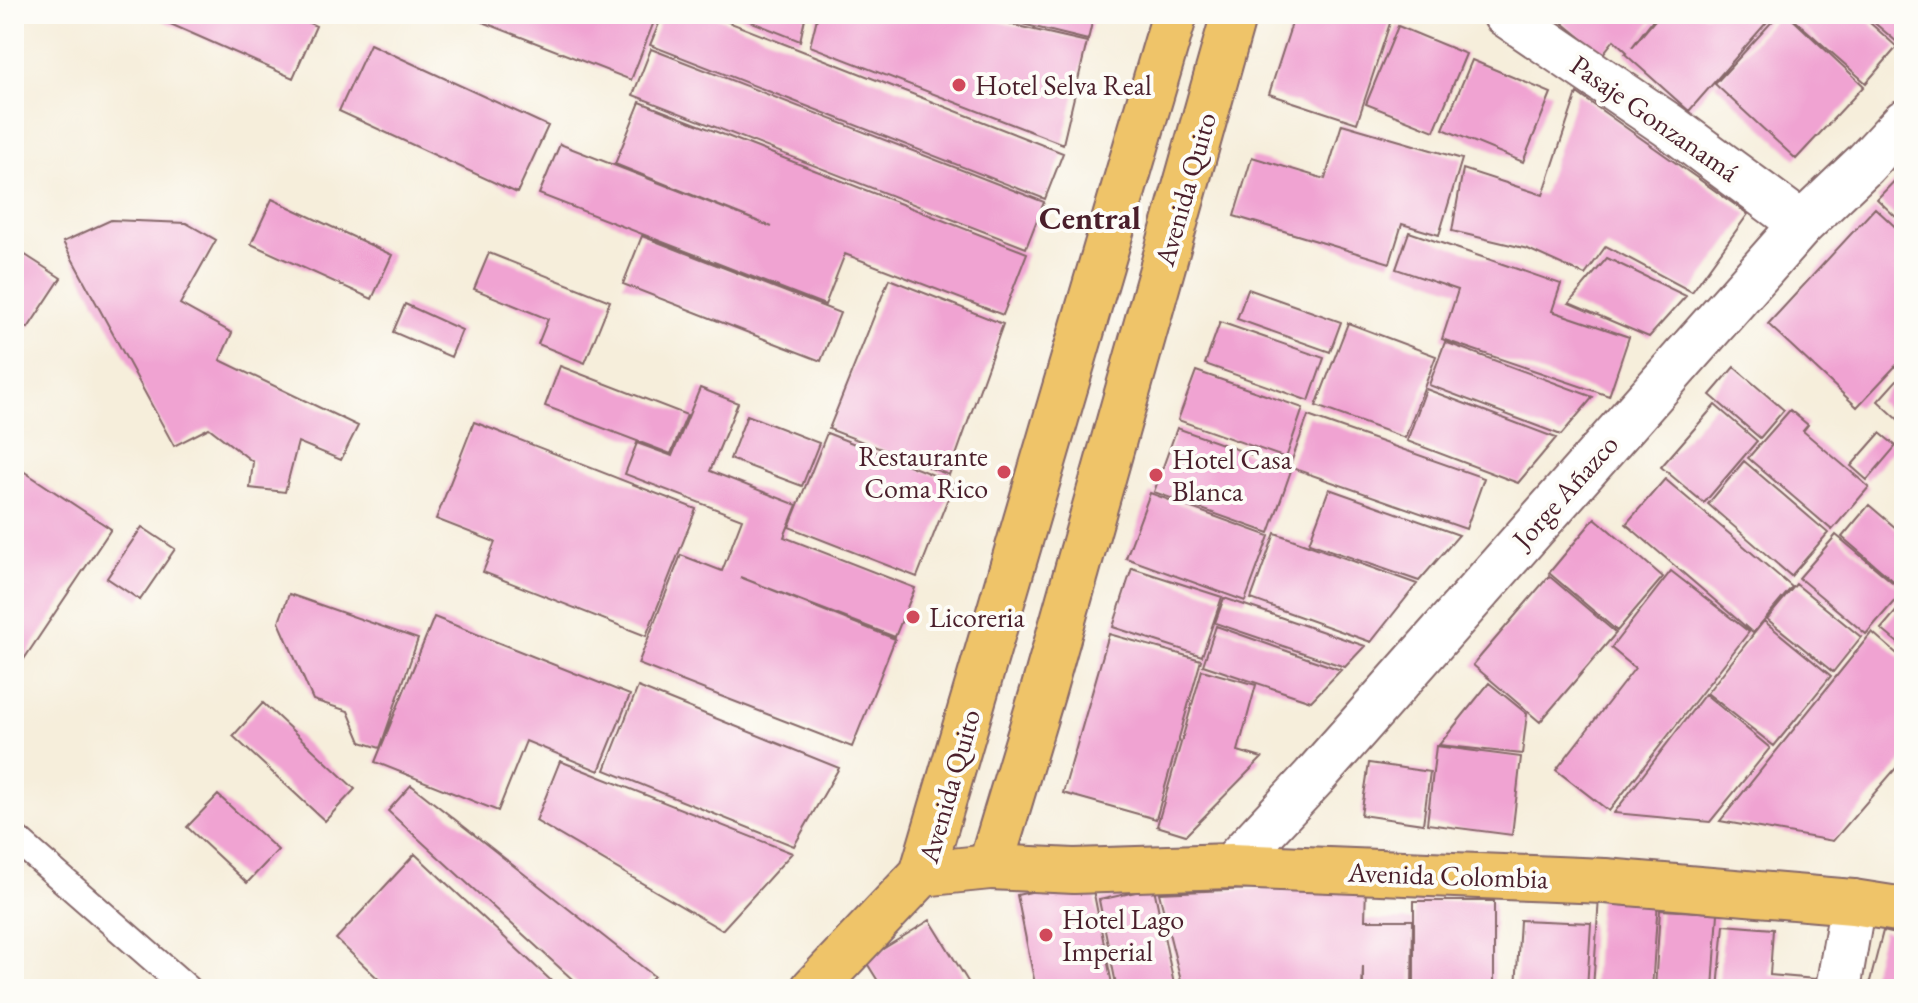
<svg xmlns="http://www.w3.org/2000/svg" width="1918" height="1003" viewBox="0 0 1918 1003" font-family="'EB Garamond',serif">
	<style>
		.building { fill: #f0a3d2 }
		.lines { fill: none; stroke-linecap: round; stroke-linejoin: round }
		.lane-casing { stroke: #866769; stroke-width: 30 }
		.street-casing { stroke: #866769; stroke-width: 48 }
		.primary-casing { stroke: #866769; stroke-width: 48 }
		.highway-casing { stroke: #866769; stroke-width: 48 }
		.lane { stroke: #fff; stroke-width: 26 }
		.street { stroke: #fff; stroke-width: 44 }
		.primary { stroke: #efc469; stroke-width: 44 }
		.highway { stroke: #efc469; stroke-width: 44 }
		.poi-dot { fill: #d1495b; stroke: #fdfcf7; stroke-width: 3 }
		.labels { text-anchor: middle; stroke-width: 8; stroke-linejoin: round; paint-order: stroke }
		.poi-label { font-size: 28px; fill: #4a1f2b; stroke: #fdfcf7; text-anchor: start }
		.street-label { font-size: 28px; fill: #4a1f2b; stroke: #fdfcf7 }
		.quarter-label { font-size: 32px; font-weight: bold; fill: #4a1f2b; stroke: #fdfcf7 }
	</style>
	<rect width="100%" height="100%" fill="#fdfcf7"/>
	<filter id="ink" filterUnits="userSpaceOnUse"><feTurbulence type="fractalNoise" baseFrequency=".0125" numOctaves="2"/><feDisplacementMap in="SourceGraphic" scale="16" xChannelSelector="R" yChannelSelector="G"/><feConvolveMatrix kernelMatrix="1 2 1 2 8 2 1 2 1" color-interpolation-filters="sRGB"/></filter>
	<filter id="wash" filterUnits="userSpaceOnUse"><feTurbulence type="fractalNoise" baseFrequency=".006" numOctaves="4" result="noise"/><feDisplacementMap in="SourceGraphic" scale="32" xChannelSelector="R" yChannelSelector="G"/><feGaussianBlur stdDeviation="1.8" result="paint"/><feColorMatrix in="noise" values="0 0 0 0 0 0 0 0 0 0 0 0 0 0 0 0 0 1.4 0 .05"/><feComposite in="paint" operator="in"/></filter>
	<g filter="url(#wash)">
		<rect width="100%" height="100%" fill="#f6eedb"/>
		<g id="blocks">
			<path class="building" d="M162 14H289L316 26 293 78 159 19Z
				M477 14H657L631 80 475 19Z
				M663 14H708L1063 153 1045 199 650 45Z
				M732 14H806L800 41Z
				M818 14H965L1087 42 1063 144 810 46Z
				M981 14H1094L1088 40Z
				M1295 14H1393L1357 123 1269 94Z
				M1552 14H1657L1632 47 1660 14H1774L1689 111 1625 54 1627 52 1614 40 1602 55Z
				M1779 14H1787L1864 86 1796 159 1715 84Z
				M1788 14H1860L1897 47 1866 83Z
				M1864 14H1904V48Z
				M1398 26 1466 54 1434 131 1366 104Z
				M370 44 548 126 517 193 339 111Z
				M651 49 1044 202 1026 248 633 95Z
				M1472 60 1551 93 1523 162 1443 129Z
				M1577 93 1748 214 1692 292 1606 246 1585 275 1528 249 1452 231 1463 169 1543 195Z
				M640 102 1027 253 1003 315 845 254 825 305 539 194 560 144 772 227 615 164Z
				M1342 124 1462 159 1439 235 1402 224 1390 263 1234 216 1252 157 1325 179Z
				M1904 171V225L1877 199Z
				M272 199 392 255 372 299 251 244Z
				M1875 208 1904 235V357L1857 407 1768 324Z
				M111 220 186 223 216 240 180 304 232 333 220 360 358 426 341 460 298 442 285 492 250 488 253 462 209 428 174 446 63 242Z
				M1409 232 1561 284 1552 311 1629 337 1609 396 1442 339 1458 290 1396 269Z
				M642 236 840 313 821 361 623 284Z
				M16 249 61 278 28 328 14 319Z
				M489 253 610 301 585 363 538 344 548 319 474 289Z
				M1607 258 1686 296 1649 337 1569 303Z
				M889 279 1003 324 949 475 829 429Z
				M1248 289 1341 322 1330 352 1237 319Z
				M405 304 462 330 451 357 393 332Z
				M1220 322 1324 358 1309 401 1205 364Z
				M1348 323 1436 356 1405 438 1316 406Z
				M1445 342 1593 397 1561 435 1429 385Z
				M560 366 687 415 671 454 545 406Z
				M1734 367 1784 410 1760 438 1710 395Z
				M1196 371 1303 408 1286 458 1178 420Z
				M1904 372V425L1878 401Z
				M700 388 738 403 710 471 797 505 784 537 915 588 895 637 740 577 895 639 852 747 638 664 681 555 722 571 742 519 625 474 637 443 672 456Z
				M1426 389 1556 438 1518 483 1407 441Z
				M1715 405 1757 441 1704 503 1661 467Z
				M1790 410 1808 425 1803 431 1869 487 1832 530 1748 458Z
				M747 415 819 443 802 486 730 459Z
				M1308 416 1484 478 1466 529 1292 468 1269 533 1154 492 1177 428 1289 468Z
				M474 422 696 509 646 636 483 572 495 542 436 519Z
				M827 433 954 483 917 577 789 527Z
				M1880 433 1896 446 1867 480 1851 466Z
				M1744 461 1828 533 1791 576 1708 504Z
				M14 465 111 529 14 674Z
				M1665 479 1792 587 1753 633 1626 524Z
				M1329 489 1459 535 1419 581 1309 543Z
				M1150 493 1269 536 1245 601 1126 558Z
				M1869 505 1904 535V590L1842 537Z
				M1595 518 1663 577 1617 631 1549 573Z
				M142 527 175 549 140 600 107 578Z
				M1275 533 1417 584 1371 642 1251 599Z
				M1836 535 1903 591 1866 634 1799 578Z
				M1132 568 1222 597 1202 656 1113 627Z
				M1671 571 1749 632 1609 811 1556 770 1635 668 1611 648Z
				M1549 576 1616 633 1540 722 1473 665Z
				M1796 584 1861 637 1833 672 1767 619Z
				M289 594 418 639 380 748 361 742 348 711 313 700 279 622Z
				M1224 598 1365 646 1345 667 1215 623Z
				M1904 602V648L1881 629Z
				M434 617 630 695 599 771 526 741 498 811 375 762Z
				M1764 621 1831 676 1774 746 1707 693Z
				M1216 626 1341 670 1311 701 1203 665Z
				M1872 632 1904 660V759L1833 841 1720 821Z
				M1109 634 1201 660 1156 819 1063 793Z
				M1202 670 1256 685 1238 751 1262 758 1186 835 1157 826Z
				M1489 683 1527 714 1522 754 1439 745Z
				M638 687 839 768 794 846 605 770Z
				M1705 694 1770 748 1710 822 1614 813Z
				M263 703 355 789 325 821 233 736Z
				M1436 746 1521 757 1512 835 1427 824Z
				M560 761 792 853 722 930 536 821Z
				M1369 763 1430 772 1423 824 1361 815Z
				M411 785 654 976 642 989H583L388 811Z
				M218 795 278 850 247 883 187 827Z
				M415 854 560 989H389L336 939Z
				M1091 879 1113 989H1036L1017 895Z
				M1366 884 1365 920H1413L1412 989H1363V966L1362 989H1183L1159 893Z
				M1154 888 1175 989H1117L1099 900Z
				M1599 897 1658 900 1652 989H1593Z
				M1414 901H1494V989H1414Z
				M1660 910 1718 913 1713 989H1655Z
				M930 920 972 988 883 989 865 960Z
				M1520 920 1591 923 1587 989H1516Z
				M1724 925 1773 929 1770 975 1815 979 1814 989H1718Z
				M1883 931 1904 936V989H1868Z"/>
		</g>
	</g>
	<g filter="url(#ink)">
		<use href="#blocks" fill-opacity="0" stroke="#866769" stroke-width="2"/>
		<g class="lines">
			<g class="lane-casing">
				<path id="lane" d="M14 837 188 989"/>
			</g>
			<g class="street-casing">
				<path id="street" d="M1505 14 1668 125 1802 224
					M1231 866 1314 777 1802 224 1865 164 1904 122
					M1838 989 1853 902"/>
			</g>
			<g class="primary-casing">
				<path id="primary" d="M990 867 1074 871 1231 866 1605 881 1853 902 1904 910"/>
			</g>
			<g class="highway-casing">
				<path id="highway" d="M922 874 990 867 1043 691 1234 14
					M813 989 922 874 1175 14"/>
			</g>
			<use href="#lane" class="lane"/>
			<use href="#street" class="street"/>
			<use href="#primary" class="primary"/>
			<use href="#highway" class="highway"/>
		</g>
	</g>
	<g class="poi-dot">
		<circle cx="959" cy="85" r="8"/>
		<circle cx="1004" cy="472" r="8"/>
		<circle cx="1156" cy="475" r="8"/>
		<circle cx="913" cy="617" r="8"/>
		<circle cx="1046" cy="935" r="8"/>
	</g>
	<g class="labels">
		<g class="poi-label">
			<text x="975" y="95">Hotel Selva Real</text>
			<text x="988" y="466" text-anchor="end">Restaurante<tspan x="988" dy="32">Coma Rico</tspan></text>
			<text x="1172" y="469">Hotel Casa<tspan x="1172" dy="32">Blanca</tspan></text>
			<text x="929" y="627">Licoreria</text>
			<text x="1062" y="929">Hotel Lago<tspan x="1062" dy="32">Imperial</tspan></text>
		</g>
		<g class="street-label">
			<text transform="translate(1655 118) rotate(35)" y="10">Pasaje Gonzanamá</text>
			<text transform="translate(1185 189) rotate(-74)" y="10">Avenida Quito</text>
			<text transform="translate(1565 491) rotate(-48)" y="10">Jorge Añazco</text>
			<text transform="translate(949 786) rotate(-74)" y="10">Avenida Quito</text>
			<text transform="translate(1448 875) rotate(2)" y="10">Avenida Colombia</text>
		</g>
		<g class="quarter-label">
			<text x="1090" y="229">Central</text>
		</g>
	</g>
	<rect width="1918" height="1003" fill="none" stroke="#fdfcf7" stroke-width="48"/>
</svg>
